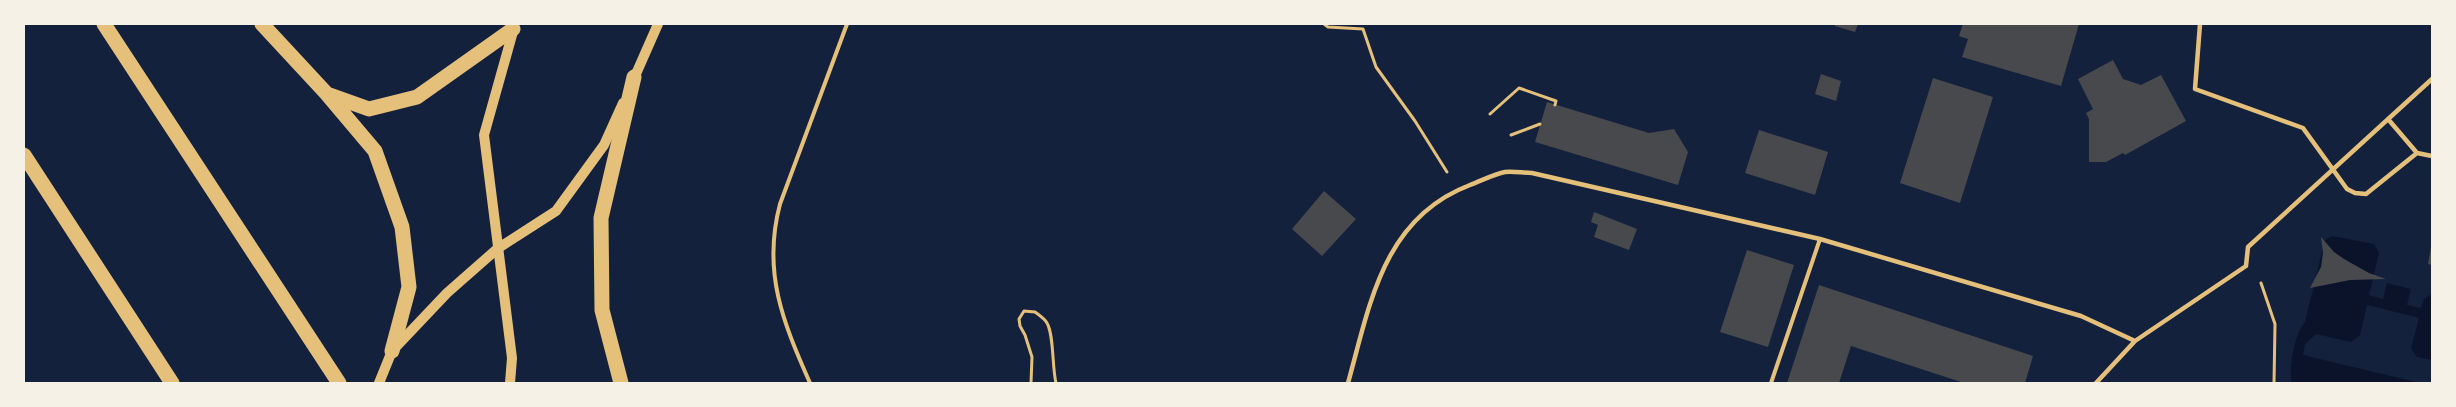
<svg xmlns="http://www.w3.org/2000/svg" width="2456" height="407" viewBox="0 0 2456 407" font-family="Inter,sans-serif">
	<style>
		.water { fill: #0b132b }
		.building { fill: #48494c }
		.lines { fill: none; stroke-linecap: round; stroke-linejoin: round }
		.path { stroke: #e5c07b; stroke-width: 3 }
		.service { stroke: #e5c07b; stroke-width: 4 }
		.pedestrian { stroke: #e5c07b; stroke-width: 4.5 }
		.secondary { stroke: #e5c07b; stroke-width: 10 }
		.motorway { stroke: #e5c07b; stroke-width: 15 }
	</style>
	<rect width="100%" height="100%" fill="#14213d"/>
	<path class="water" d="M2332 236 2374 244 2379 253 2369 295 2383 299 2387 283 2411 289 2407 305 2421 308 2424 299 2432 294V360L2417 357 2411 348 2419 318 2367 305 2360 335 2351 342 2316 334 2305 344 2303 355 2420 383H2292C2288 369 2295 332 2305 322L2325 240Z"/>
	<path class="building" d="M1835 24H1858L1855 32 1835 26Z
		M1963 24H2079L2061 86 1962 57 1968 39 1959 36Z
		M2113 60 2123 79 2141 85 2161 75 2186 121 2125 155 2123 153 2106 162H2089V119L2086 113 2093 109 2078 79Z
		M1821 74 1841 81 1836 101 1815 94Z
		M1933 78 1993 97 1960 203 1900 183Z
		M1547 102 1649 133 1674 129 1688 152 1678 185 1535 142Z
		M1759 130 1828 152 1815 195 1745 173Z
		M1324 191 1356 219 1322 256 1292 229Z
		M1594 212 1637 229 1629 250 1594 237 1598 225 1591 222Z
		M2321 237 2334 252 2344 259 2369 273 2386 279 2350 280 2310 288 2321 267 2323 253Z
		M2431 247H2432V265L2428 264Z
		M1747 250 1794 265 1768 347 1720 332Z
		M1819 285 2033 356 2025 383H1964L1851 346 1839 383H1787Z"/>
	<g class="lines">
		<path class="path" d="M1324 24 1328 27 1363 29 1376 67 1415 121 1447 172
			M1490 114 1519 88 1556 101 1555 105
			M1511 135 1540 124
			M2261 283 2275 324 2274 383
			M1031 383 1032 357 1025 335 1020 326 1019 319 1024 311 1035 312C1039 315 1045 319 1047 323 1054 335 1052 367 1056 383"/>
		<path class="service" d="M810 383C783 322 762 272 780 204L847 24
			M1771 383 1820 239"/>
		<path class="pedestrian" d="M2200 24 2195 89 2303 128 2347 189 2355 193 2366 194 2417 153 2432 156
			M2388 119 2417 153
			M1348 383C1370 304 1383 218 1470 185 1481 181 1494 174 1505 172 1514 171 1523 173 1532 173L1820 239 2081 316 2135 341 2246 266 2248 247 2432 79
			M2096 383 2135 341"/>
		<path class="secondary" d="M632 83 658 24
			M379 383 392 351 447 293 497 249 556 211 604 145 623 103
			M510 383 512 358 484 135 514 28"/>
		<path class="motorway" d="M104 24 339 383
			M262 24 326 93 375 151 402 227 409 287 392 351
			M327 94 369 109 417 97 513 29
			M24 155 172 383
			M621 383 602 310 601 218 634 77"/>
	</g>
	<rect width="2456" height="407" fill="none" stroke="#f6f1e7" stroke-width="50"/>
</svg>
